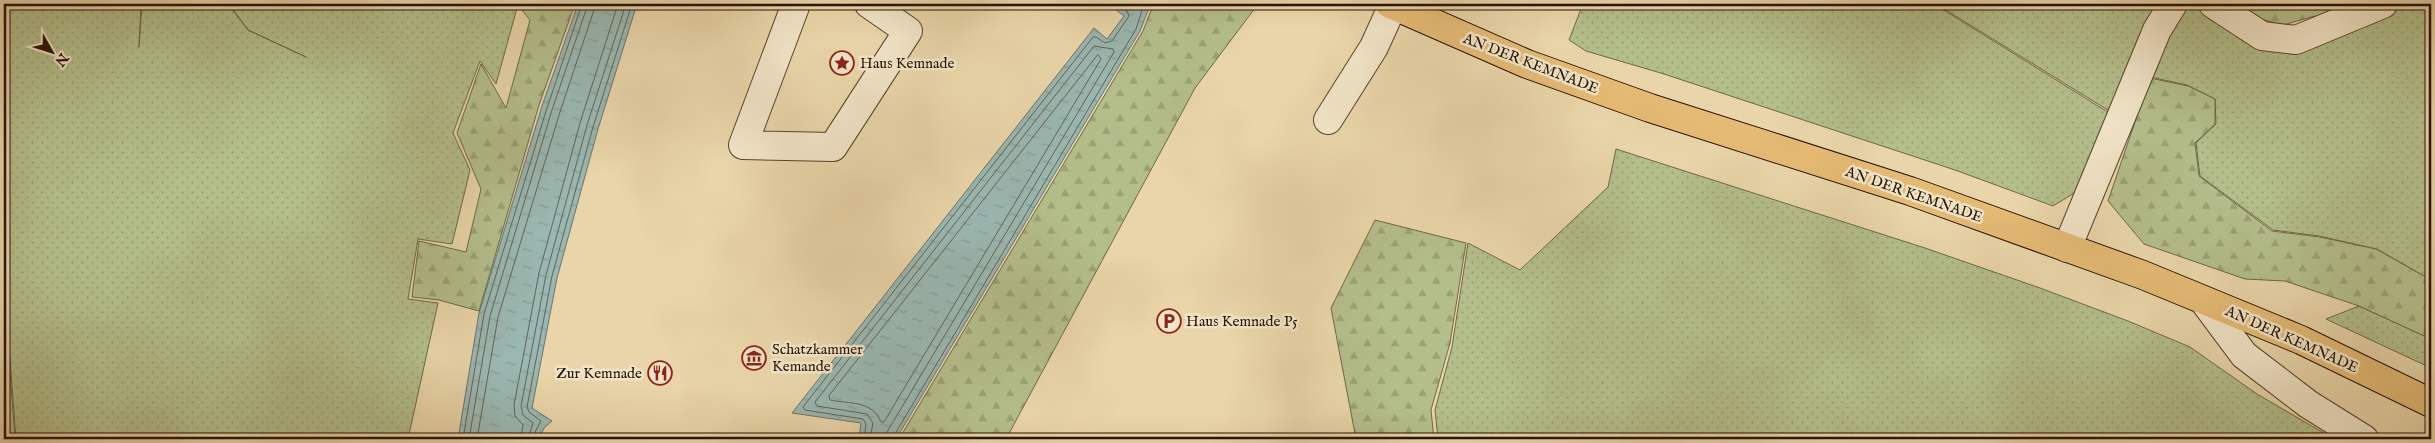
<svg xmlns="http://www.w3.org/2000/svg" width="2435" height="443" viewBox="0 0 2435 443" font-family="'IM FELL English',serif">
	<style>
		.grass { fill: url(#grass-dots); stroke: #6d6846 }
		.forest { fill: url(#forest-firs); stroke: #6d6846 }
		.wetland { fill: url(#wetland-marsh); stroke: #6d6846 }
		.water { fill: url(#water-ripples); stroke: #6c756a }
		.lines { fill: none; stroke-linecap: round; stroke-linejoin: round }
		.shore { stroke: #606458; stroke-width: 1 }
		.minor-casing { stroke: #58432a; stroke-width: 30 }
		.major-casing { stroke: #271200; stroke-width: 30 }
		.minor { stroke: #f1e4c7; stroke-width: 28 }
		.major { stroke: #e4ba74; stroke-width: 28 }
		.labels { text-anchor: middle; stroke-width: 5; stroke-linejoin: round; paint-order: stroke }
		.poi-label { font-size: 15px; fill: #271200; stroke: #f1e4c7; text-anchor: start }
		.street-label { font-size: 15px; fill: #271200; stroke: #f1e4c7 }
	</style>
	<defs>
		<pattern id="grass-dots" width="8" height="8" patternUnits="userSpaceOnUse" patternTransform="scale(1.25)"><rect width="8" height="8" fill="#b3be8b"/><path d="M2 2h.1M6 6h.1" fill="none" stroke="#9aa276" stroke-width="1.8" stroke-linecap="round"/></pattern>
		<pattern id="forest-firs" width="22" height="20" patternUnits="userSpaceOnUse" patternTransform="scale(1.25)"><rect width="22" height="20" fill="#b3be8b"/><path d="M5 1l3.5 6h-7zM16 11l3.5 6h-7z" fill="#9aa276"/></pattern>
		<pattern id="wetland-marsh" width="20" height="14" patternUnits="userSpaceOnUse" patternTransform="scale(1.25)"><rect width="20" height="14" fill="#b3be8b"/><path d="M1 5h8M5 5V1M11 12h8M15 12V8" fill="none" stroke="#9aa276"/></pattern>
		<pattern id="water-ripples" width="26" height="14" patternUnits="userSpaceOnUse" patternTransform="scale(1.25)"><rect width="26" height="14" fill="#9ab7b1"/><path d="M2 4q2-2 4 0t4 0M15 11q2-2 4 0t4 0" fill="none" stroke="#859c96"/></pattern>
	</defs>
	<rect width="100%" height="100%" fill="#e9d5a9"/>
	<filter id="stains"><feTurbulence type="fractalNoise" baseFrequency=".004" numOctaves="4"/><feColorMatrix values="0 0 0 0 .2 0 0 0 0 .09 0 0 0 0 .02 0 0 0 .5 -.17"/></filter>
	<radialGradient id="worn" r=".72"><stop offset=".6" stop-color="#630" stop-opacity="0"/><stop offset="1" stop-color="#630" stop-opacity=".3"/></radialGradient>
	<path class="grass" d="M4 4H141L139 47 142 4H228L248 30 306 57 248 30 229 4H514L517 8 496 84 480 61 453 133 470 170 452 244 418 239 408 299 438 303 408 439H16L4 280Z
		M1583 4H1934L2111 114 2081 189 2053 206 1955 170 1664 74 1586 51 1569 40Z
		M1936 4H2157L2111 112Z
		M2185 4H2194C2216 18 2264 53 2289 51 2317 50 2357 29 2383 17L2382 4H2431V280L2377 249 2319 236 2273 230 2200 176 2196 143 2216 124 2215 99 2187 85 2150 77Z
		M1616 149 1925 248 2040 288 2128 321 2190 347 2257 394 2334 439H1438L1435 410 1452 347 1468 243 1520 270 1608 187Z
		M2359 306 2431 339V368L2326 319Z"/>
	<path class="forest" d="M517 4H575L539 105 479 311 439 300 412 297 419 241 466 252 481 189 457 133 481 64 506 108 530 20Z
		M1151 4H1258L1195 88 1006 439H899L1143 31 1152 8Z
		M2230 4H2366L2327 23 2315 16 2283 25 2250 16Z
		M2150 78 2188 86 2215 99V124L2195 143 2199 176 2272 231 2320 237 2376 249 2431 280V339L2359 306 2285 281 2245 279 2144 244 2108 201Z
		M1375 220 1466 243 1450 343 1431 410 1434 439H1356L1331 308Z"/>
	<path class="wetland" d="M4 290 15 439H4Z"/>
	<path class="water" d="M578 4H637L598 129 557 278 532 408 552 421 544 428 539 439H458L479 313 542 106Z
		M1108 4H1149V8L1140 31 896 439H859L861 423 792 413 1094 28 1107 39 1124 16Z"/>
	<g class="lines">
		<path class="shore" d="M1098 55 1101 59 884 422H881C872 400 849 404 830 400L829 396Z
			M463 439 484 314 547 108 582 4
			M469 439 490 316 552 110 588 4
			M477 439 498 317 560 112 596 4
			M521 439 523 425 515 416 514 405 539 273 580 123 618 4
			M528 439 533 423 523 415 521 406 546 275 587 125 626 4
			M535 439V432L541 421 529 412 527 407 552 276 593 127 632 4
			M864 439 866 424 863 419 805 410 803 407 1093 37H1096L1105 43 1112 41 1129 16 1127 11 1116 4
			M870 439 873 423 867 414 817 406 815 402 1094 46 1113 49 1114 52 887 432 885 439
			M892 439 1136 29 1144 4"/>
		<g class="minor-casing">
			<path id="minor" d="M796 4 743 145 833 147 908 31 869 4
				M2213 4 2262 36 2296 40 2383 4
				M1328 120 1374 47 1393 5
				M2067 248 2157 30 2173 4
				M2203 300 2244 355 2308 404 2364 439"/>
		</g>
		<g class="major-casing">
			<path id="major" d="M1390 4 1527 64 1650 108 1910 191 2143 275 2301 340 2431 403"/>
		</g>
		<use href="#minor" class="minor"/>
		<use href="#major" class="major"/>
	</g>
	<defs>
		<g id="sight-ring" transform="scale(1.25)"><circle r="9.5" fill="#f1e4c7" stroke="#8f2418" stroke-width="1.5"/><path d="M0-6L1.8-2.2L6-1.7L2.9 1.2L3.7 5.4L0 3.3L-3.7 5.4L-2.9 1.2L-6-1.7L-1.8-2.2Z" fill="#8f2418"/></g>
		<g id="parking-ring" transform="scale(1.25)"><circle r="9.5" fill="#f1e4c7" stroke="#8f2418" stroke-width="1.5"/><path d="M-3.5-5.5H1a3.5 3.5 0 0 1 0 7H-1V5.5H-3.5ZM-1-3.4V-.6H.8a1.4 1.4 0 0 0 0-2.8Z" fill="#8f2418"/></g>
		<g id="museum-ring" transform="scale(1.25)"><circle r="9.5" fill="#f1e4c7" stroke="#8f2418" stroke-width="1.5"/><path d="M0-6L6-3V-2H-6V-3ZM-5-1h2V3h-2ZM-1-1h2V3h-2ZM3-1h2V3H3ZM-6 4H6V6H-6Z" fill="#8f2418"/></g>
		<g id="restaurant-ring" transform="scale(1.25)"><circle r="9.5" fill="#f1e4c7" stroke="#8f2418" stroke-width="1.5"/><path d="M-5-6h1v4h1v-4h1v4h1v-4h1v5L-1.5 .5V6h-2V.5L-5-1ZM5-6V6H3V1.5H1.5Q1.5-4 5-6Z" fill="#8f2418"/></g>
	</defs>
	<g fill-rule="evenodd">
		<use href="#sight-ring" x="842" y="63"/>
		<use href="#parking-ring" x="1169" y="321"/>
		<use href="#museum-ring" x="754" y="358"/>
		<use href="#restaurant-ring" x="660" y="373"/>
	</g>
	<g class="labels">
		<g class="poi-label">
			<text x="860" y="68">Haus Kemnade</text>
			<text x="1186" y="326">Haus Kemnade P5</text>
			<text x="772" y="354">Schatzkammer<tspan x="772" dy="17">Kemande</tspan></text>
			<text x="642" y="378" text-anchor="end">Zur Kemnade</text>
		</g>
		<g class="street-label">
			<text transform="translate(1531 63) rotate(21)" y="5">AN DER KEMNADE</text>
			<text transform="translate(1914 194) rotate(19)" y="5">AN DER KEMNADE</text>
			<text transform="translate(2292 339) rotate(24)" y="5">AN DER KEMNADE</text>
		</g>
	</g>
	<rect width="2435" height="443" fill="none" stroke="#e9d5a9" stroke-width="20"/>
	<rect x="5" y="5" width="2425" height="433" fill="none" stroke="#271200" stroke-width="2.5"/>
	<rect x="10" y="10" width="2415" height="423" fill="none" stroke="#271200"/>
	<g transform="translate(52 52) rotate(129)" stroke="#f1e4c7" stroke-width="4" paint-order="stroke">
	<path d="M0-4L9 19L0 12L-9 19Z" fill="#271200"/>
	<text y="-8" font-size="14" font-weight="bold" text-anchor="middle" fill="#271200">N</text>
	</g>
	<rect width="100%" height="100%" filter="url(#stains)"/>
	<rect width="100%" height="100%" fill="url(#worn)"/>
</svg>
